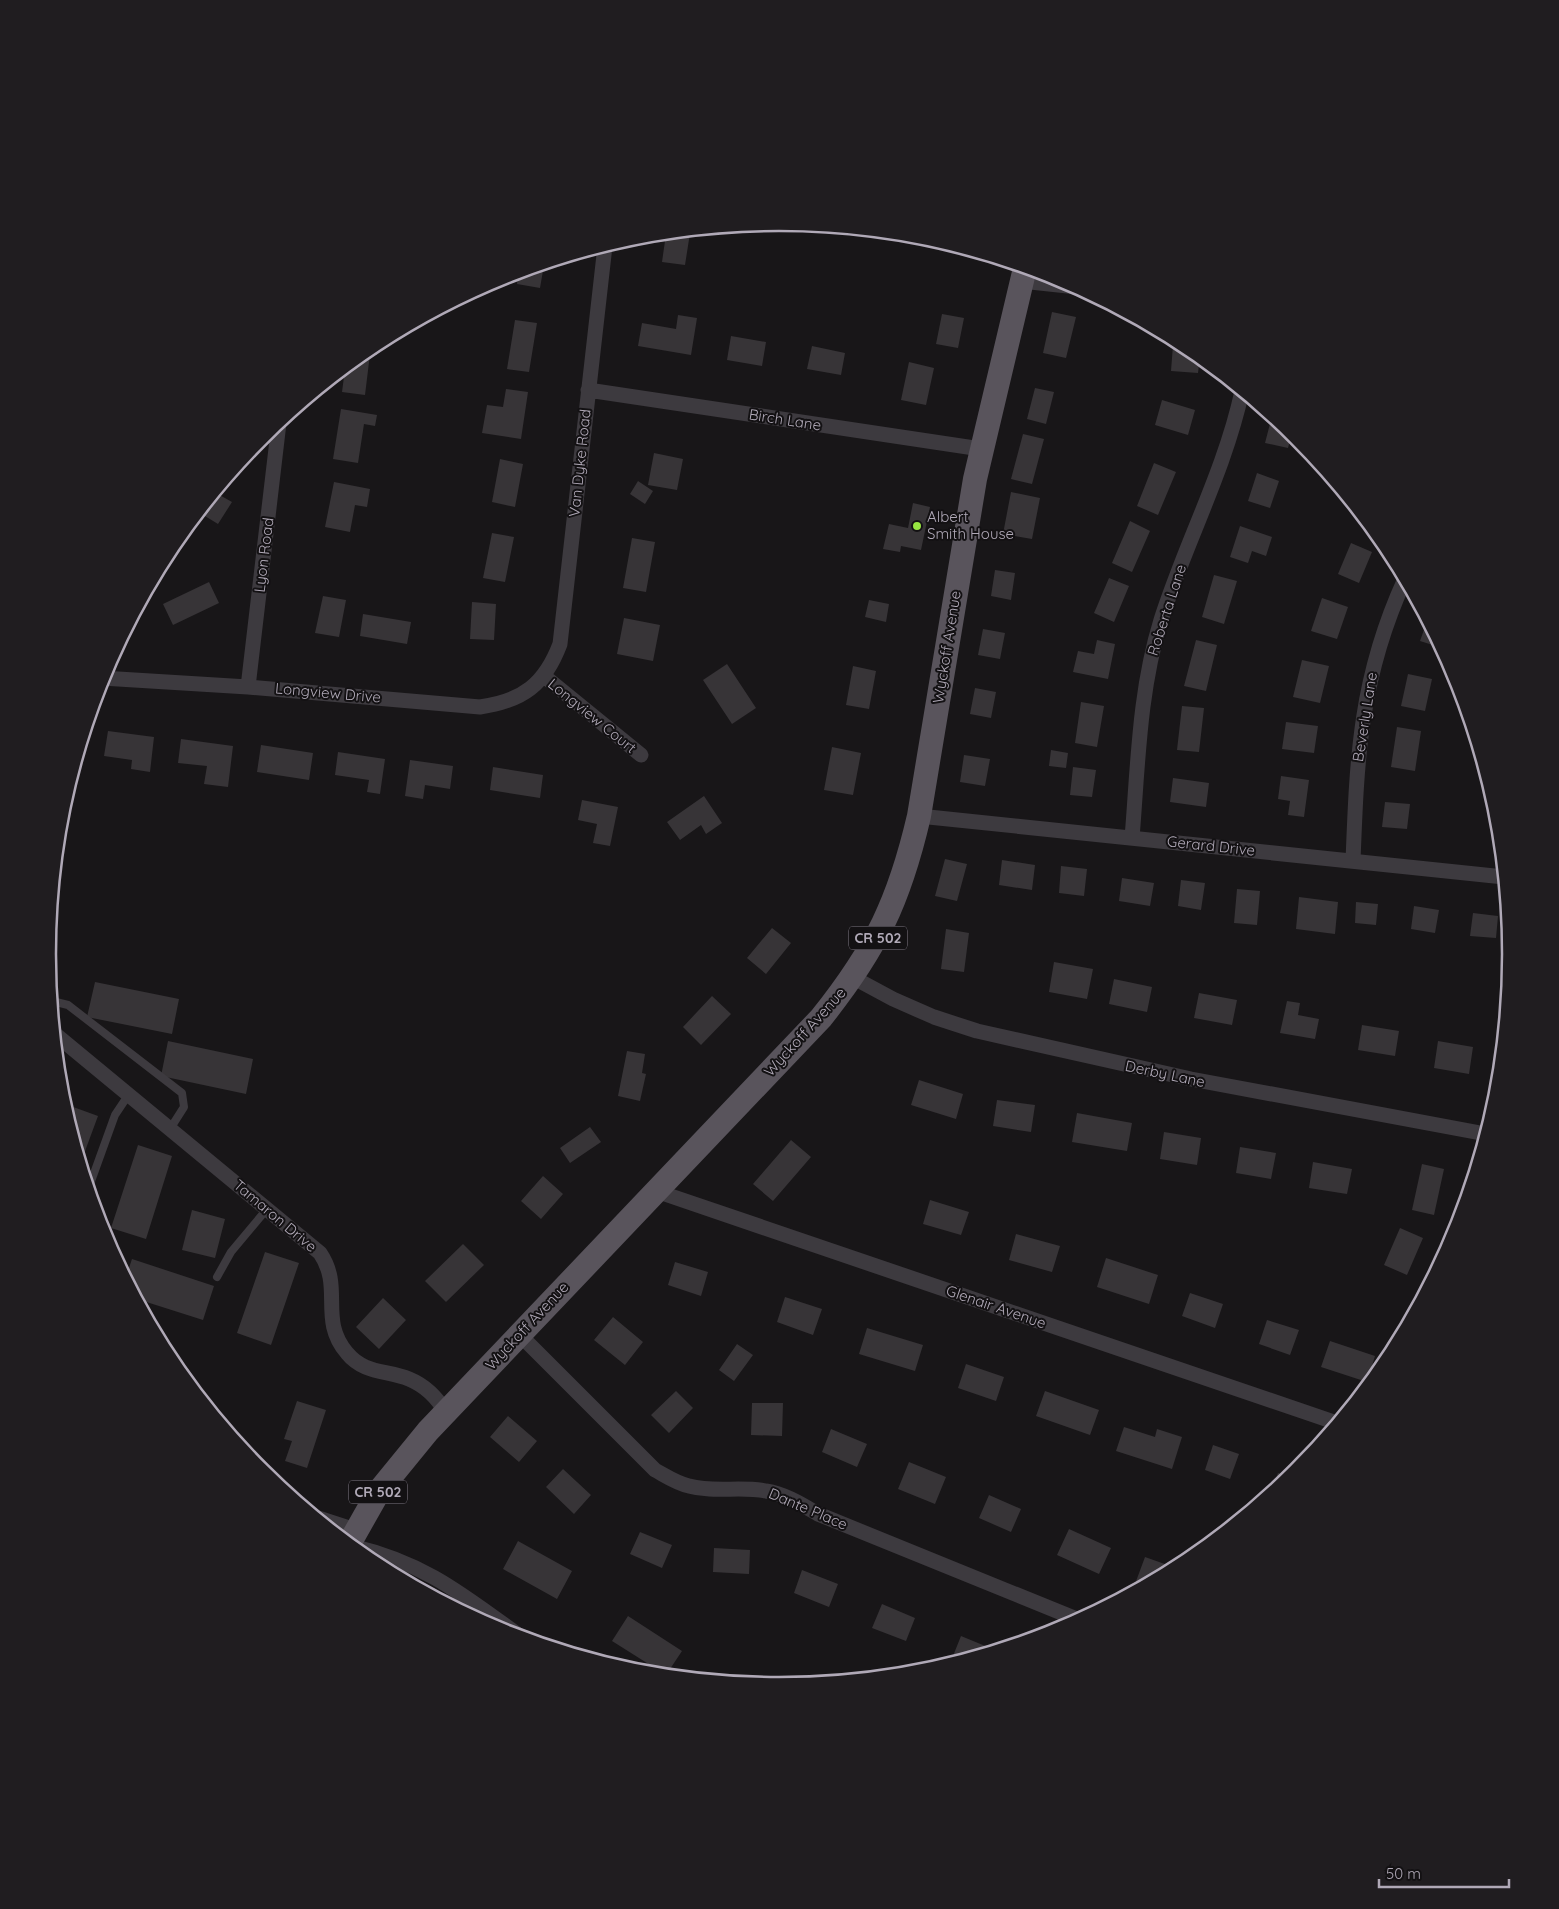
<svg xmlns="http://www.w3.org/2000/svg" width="1559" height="1909" viewBox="0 0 1559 1909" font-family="Quicksand,sans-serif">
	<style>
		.building { fill: #373437 }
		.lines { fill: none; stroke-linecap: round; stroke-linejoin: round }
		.service { stroke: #3d3a3f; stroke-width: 8 }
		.minor { stroke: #3d3a3f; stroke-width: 15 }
		.primary { stroke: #59545c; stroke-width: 24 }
		.poi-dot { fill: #97e641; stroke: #131113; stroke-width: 2 }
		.labels { text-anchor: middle; stroke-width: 4; stroke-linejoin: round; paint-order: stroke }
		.shield { fill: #131113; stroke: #817b86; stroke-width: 1 }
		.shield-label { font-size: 14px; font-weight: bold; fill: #b0a9b7 }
		.street-label { font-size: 15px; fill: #b0a9b7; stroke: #131113 }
		.poi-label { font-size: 15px; fill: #b0a9b7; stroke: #131113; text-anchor: start }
		.rim { fill: none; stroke: #b0a9b7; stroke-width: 2.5 }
	</style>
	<rect width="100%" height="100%" fill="#181618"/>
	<path class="building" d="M684 232 690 233 685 265 662 262 666 234Z
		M544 265 540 288 517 284 519 272Z
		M1052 312 1076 317 1066 358 1043 353Z
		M942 314 964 318 958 348 936 344Z
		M678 315 697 318 691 355 638 346 642 323 676 329Z
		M515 320 537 323 529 372 507 369Z
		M731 336 766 342 762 366 727 360Z
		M378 344 377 355 370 354 365 395 342 392 345 369 373 346Z
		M1173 345 1186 346 1200 357 1198 373 1171 371Z
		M812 346 845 353 841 375 807 369Z
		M909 362 934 368 926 405 901 400Z
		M1035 388 1054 392 1046 424 1027 419Z
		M506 389 528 392 521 439 482 433 487 405 503 407Z
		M1162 400 1195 410 1188 435 1155 425Z
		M341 409 377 415 375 426 364 424 358 463 333 459Z
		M1272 416 1292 433 1288 448 1265 443Z
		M1023 434 1044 439 1032 484 1011 479Z
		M654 453 683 459 677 490 648 485Z
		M500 459 523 464 515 507 492 502Z
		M1154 463 1176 472 1158 515 1137 506Z
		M1257 473 1279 481 1270 508 1248 501Z
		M638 481 653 491 645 504 630 494Z
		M334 482 370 489 367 507 355 505 350 532 325 527Z
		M1011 492 1040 498 1032 539 1003 534Z
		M216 493 232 502 218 524 200 513Z
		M913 503 930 507 921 550 901 546 900 552 883 549 889 524 908 528Z
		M1352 504 1360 514 1350 509Z
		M1130 521 1150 531 1132 572 1112 563Z
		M1240 526 1272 537 1266 556 1252 551 1248 563 1230 557Z
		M492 533 514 537 505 582 483 578Z
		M632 538 655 542 646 592 623 588Z
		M1351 543 1372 552 1359 583 1338 574Z
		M995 570 1015 573 1011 600 991 596Z
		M1214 575 1237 581 1224 624 1202 617Z
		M1109 578 1129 586 1114 622 1094 613Z
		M209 582 219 603 173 625 163 604Z
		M323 596 346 600 339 637 315 633Z
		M1322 598 1348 607 1337 639 1311 631Z
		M869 600 889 604 886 622 865 617Z
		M472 602 496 604 494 640 470 639Z
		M363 614 411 622 407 644 360 636Z
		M624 618 660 625 653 661 617 654Z
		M1427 621 1440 644 1439 647 1420 641Z
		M983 629 1005 633 1000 659 978 655Z
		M1097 640 1115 644 1108 679 1073 672 1078 651 1094 654Z
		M1196 640 1217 645 1206 691 1184 686Z
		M1302 660 1329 666 1320 703 1293 697Z
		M727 664 756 708 732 724 703 680Z
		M853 666 876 671 869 709 846 705Z
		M1408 674 1432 679 1425 711 1401 706Z
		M975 688 996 692 991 718 970 714Z
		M1081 702 1104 706 1097 747 1075 743Z
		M1182 706 1204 708 1199 752 1177 750Z
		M1286 722 1318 726 1314 753 1282 749Z
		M1397 727 1421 731 1415 771 1391 767Z
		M108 731 154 737 150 772 131 769 132 760 104 756Z
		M181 739 233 746 228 787 204 784 207 766 178 763Z
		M261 745 313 753 309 780 257 772Z
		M832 747 861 753 853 795 824 790Z
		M1051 750 1068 753 1066 768 1049 766Z
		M338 752 385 759 380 794 367 792 369 780 335 775Z
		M964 755 990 759 985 786 960 782Z
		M410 760 453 766 450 789 425 785 423 799 405 796Z
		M493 767 543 775 540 798 490 790Z
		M1073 767 1096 770 1092 797 1070 795Z
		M1281 776 1309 780 1304 817 1288 815 1290 801 1278 799Z
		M1173 778 1209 783 1206 807 1170 802Z
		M704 796 722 823 706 834 701 825 680 840 667 822Z
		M582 800 618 807 610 846 593 843 597 824 578 820Z
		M1385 802 1410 804 1407 829 1382 827Z
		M945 859 967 864 957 901 935 896Z
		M1002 860 1035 865 1032 890 999 885Z
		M1061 866 1087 869 1084 896 1059 893Z
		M1122 878 1154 883 1150 906 1119 901Z
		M1181 880 1205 883 1201 910 1178 906Z
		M1237 889 1260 891 1257 925 1234 923Z
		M1299 897 1338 902 1335 934 1296 929Z
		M1356 902 1378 904 1376 925 1355 923Z
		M1414 906 1439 910 1435 933 1411 929Z
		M1473 913 1498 916 1496 938 1470 936Z
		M772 928 791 943 766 974 747 958Z
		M946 929 969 933 964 972 941 969Z
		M1054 962 1093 969 1087 999 1049 992Z
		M1114 979 1152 987 1147 1012 1109 1004Z
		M95 982 179 999 172 1034 87 1017Z
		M1199 993 1237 1000 1232 1025 1194 1018Z
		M712 996 731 1014 701 1045 683 1027Z
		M1287 1001 1300 1003 1298 1015 1319 1019 1315 1039 1280 1033Z
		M1362 1025 1399 1031 1395 1056 1358 1050Z
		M168 1041 253 1059 246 1094 161 1076Z
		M1438 1041 1473 1047 1469 1074 1434 1068Z
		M627 1051 645 1054 642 1073 646 1074 640 1101 618 1096Z
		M919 1080 963 1094 956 1119 911 1105Z
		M997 1100 1035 1105 1031 1132 993 1126Z
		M65 1104 98 1116 81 1162 64 1107Z
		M1077 1113 1132 1123 1127 1151 1072 1142Z
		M590 1127 601 1142 570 1163 560 1148Z
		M1164 1132 1201 1138 1197 1165 1160 1159Z
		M791 1140 811 1157 773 1201 753 1184Z
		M138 1145 172 1156 146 1239 111 1228Z
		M1240 1147 1276 1153 1271 1179 1236 1173Z
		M1313 1162 1352 1169 1347 1194 1309 1188Z
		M1422 1164 1444 1169 1434 1215 1412 1210Z
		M543 1176 563 1194 541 1219 521 1201Z
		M930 1200 969 1212 961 1235 923 1224Z
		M192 1210 225 1219 215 1258 182 1250Z
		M1400 1228 1423 1238 1407 1275 1384 1265Z
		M1016 1234 1060 1246 1052 1272 1009 1260Z
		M463 1244 484 1265 446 1302 425 1281Z
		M113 1252 121 1255 118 1263V1262Z
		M265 1252 299 1263 271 1345 237 1333Z
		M1106 1258 1158 1275 1149 1304 1097 1287Z
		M132 1259 214 1286 203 1320 137 1299 126 1277Z
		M675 1262 708 1272 701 1296 668 1285Z
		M1190 1293 1223 1304 1215 1328 1182 1316Z
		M785 1297 822 1309 813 1335 777 1322Z
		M383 1298 406 1320 379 1349 356 1327Z
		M613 1317 643 1342 625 1365 594 1340Z
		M1267 1320 1299 1330 1290 1355 1259 1344Z
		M867 1328 923 1345 915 1371 859 1354Z
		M1330 1341 1375 1356 1367 1382 1321 1367Z
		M737 1344 753 1355 734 1381 719 1370Z
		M966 1364 1004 1377 996 1401 958 1388Z
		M676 1391 693 1408 669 1433 651 1415Z
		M1045 1391 1099 1410 1090 1435 1036 1416Z
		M297 1401 326 1410 307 1468 285 1461 292 1441 284 1439Z
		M752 1403H783L782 1436 751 1435Z
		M508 1416 537 1441 519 1462 490 1437Z
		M1124 1427 1155 1437 1157 1429 1182 1437 1172 1469 1116 1451Z
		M831 1429 867 1444 857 1467 822 1452Z
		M1213 1445 1239 1454 1230 1479 1205 1470Z
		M909 1462 946 1477 935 1504 898 1489Z
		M563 1469 591 1495 574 1514 546 1487Z
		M1278 1473 1291 1477 1271 1493Z
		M989 1495 1021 1509 1011 1532 979 1518Z
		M1069 1529 1111 1548 1099 1574 1057 1555Z
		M640 1532 672 1545 662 1568 630 1554Z
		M518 1541 572 1571 557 1599 503 1569Z
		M714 1548 750 1550 749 1574 713 1572Z
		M1145 1557 1176 1568 1142 1587 1135 1584Z
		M802 1570 838 1584 829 1607 794 1593Z
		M882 1604 915 1618 906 1641 872 1628Z
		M628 1616 682 1651 666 1675 612 1641Z
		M961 1636 995 1650 955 1662 951 1661Z"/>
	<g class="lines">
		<path class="service" d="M49 971 58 855
			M52 1001 68 1005 182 1093 184 1107 170 1129
			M89 1187 115 1115 129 1094
			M217 1277 231 1252 267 1209"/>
		<path class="minor" d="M1021 281 1077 287
			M588 390 981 449
			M544 676 641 755
			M102 678 248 687 480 707C523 701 545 684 560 644L605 246
			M248 687 279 423
			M919 816 1504 877
			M1132 838C1138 765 1139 691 1161 620 1185 544 1225 470 1242 391
			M1353 861C1357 756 1360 677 1405 579
			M854 978 893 999 934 1017 977 1031 1191 1079 1486 1134
			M55 1034 320 1253C344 1288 318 1319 347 1353 364 1374 387 1370 409 1379 426 1386 436 1397 446 1412
			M656 1191 1337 1423
			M519 1334 655 1470C666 1476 676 1483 689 1486 714 1493 740 1486 766 1491 785 1494 801 1504 818 1514L1079 1620
			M318 1518 355 1530
			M352 1546C425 1563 463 1595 521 1637"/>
		<path class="primary" d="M349 1544 379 1491 428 1431 821 1018C876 949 899 902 919 816L975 479 1025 268"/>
	</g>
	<circle class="poi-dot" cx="917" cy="526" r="5"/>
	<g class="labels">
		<g class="shield">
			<rect x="849" y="926.5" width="58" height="23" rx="4"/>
			<rect x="349" y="1480.5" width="58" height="23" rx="4"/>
		</g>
		<g class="shield-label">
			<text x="878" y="943">CR 502</text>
			<text x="378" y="1497">CR 502</text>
		</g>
		<g class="street-label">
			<text transform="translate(785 420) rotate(9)" y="5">Birch Lane</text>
			<text transform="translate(580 463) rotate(-84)" y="5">Van Dyke Road</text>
			<text transform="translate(264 555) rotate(-83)" y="5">Lyon Road</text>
			<text transform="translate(1167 610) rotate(-72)" y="5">Roberta Lane</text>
			<text transform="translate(947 647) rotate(-81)" y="5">Wyckoff Avenue</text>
			<text transform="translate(328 693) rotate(5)" y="5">Longview Drive</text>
			<text transform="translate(592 716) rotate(39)" y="5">Longview Court</text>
			<text transform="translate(1365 717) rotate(-81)" y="5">Beverly Lane</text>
			<text transform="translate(1211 846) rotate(6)" y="5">Gerard Drive</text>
			<text transform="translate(805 1032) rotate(-48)" y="5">Wyckoff Avenue</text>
			<text transform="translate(1165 1074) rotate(12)" y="5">Derby Lane</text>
			<text transform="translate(275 1216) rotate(40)" y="5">Tamaron Drive</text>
			<text transform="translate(996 1307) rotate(19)" y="5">Glenair Avenue</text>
			<text transform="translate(527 1326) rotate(-47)" y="5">Wyckoff Avenue</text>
			<text transform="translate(808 1509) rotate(23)" y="5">Dante Place</text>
		</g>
		<g class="poi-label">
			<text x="927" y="522">Albert<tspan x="927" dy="17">Smith House</tspan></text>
		</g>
	</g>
	<path d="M0 0H1559V1909H0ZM56 954a723 723 0 1 1 1446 0a723 723 0 1 1-1446 0Z" fill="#201d20" fill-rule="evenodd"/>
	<path class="rim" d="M56 954a723 723 0 1 1 1446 0a723 723 0 1 1-1446 0Z"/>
	<path d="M1379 1879v8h130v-8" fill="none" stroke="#b0a9b7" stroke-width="2.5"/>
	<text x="1386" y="1879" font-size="15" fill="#b0a9b7" stroke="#131113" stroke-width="4" paint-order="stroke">50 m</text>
</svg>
